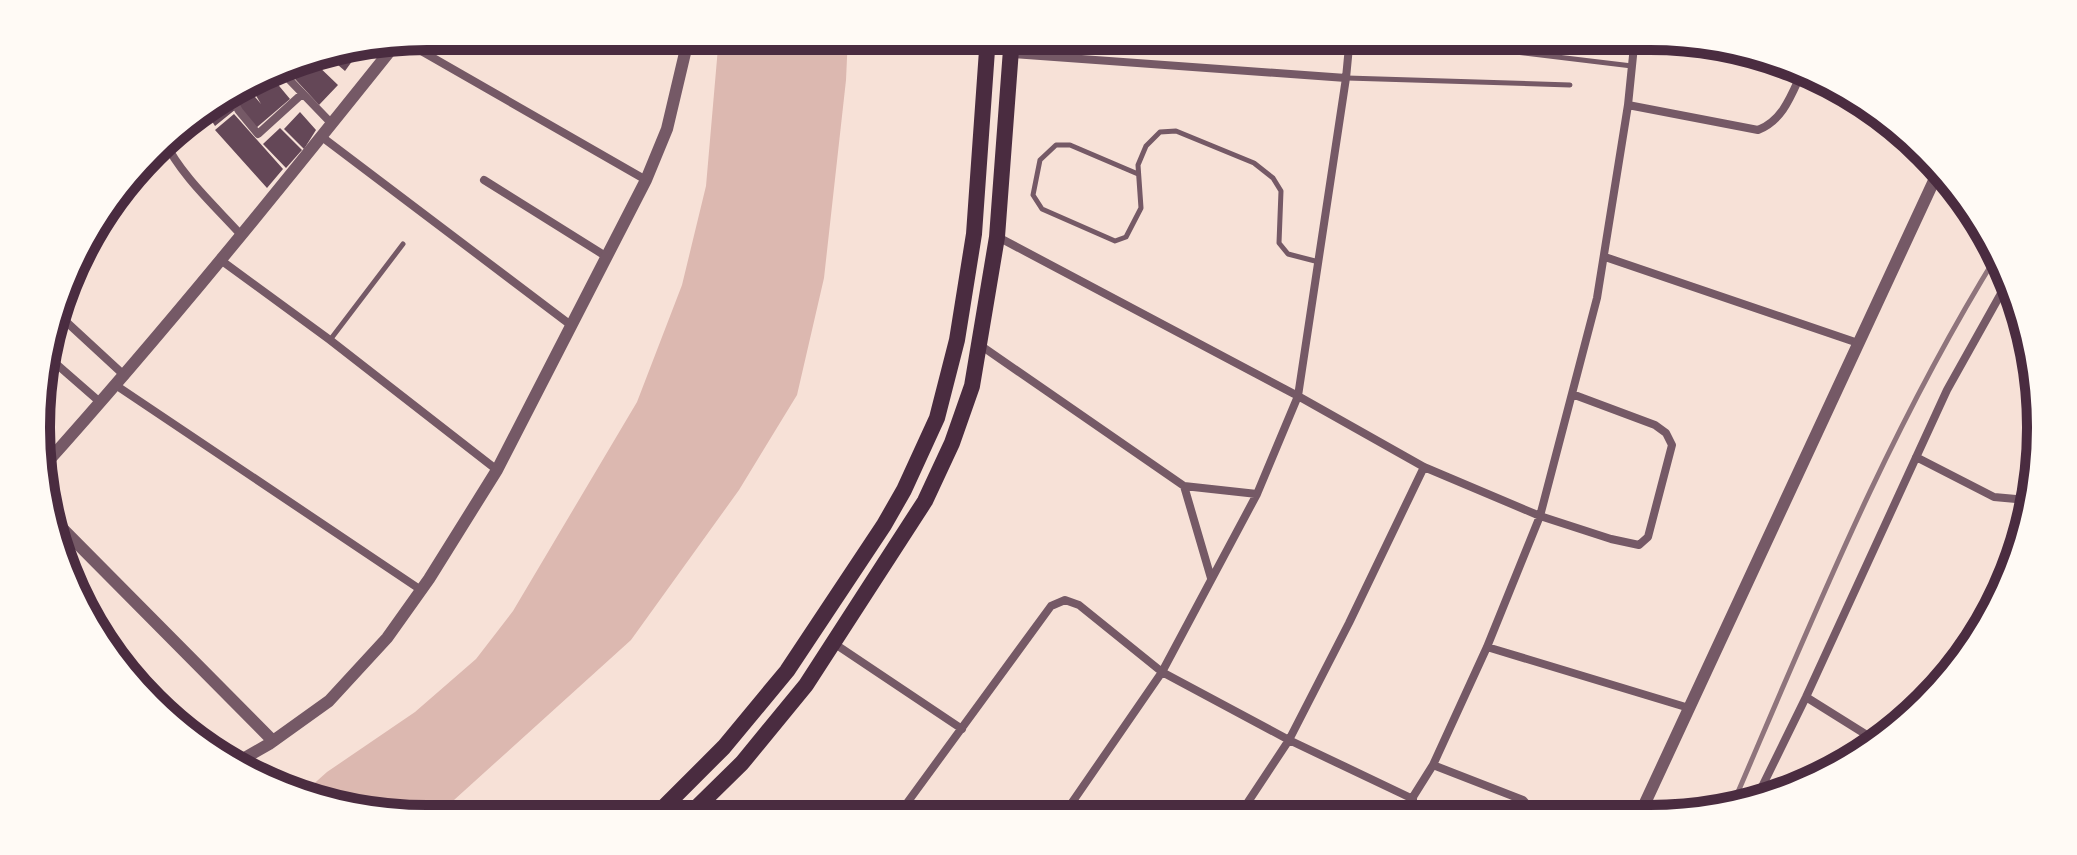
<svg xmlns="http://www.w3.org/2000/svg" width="2077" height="855" viewBox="0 0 2077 855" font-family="'Roboto Condensed',sans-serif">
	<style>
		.water { fill: #dcb8b0 }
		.building { fill: #644757 }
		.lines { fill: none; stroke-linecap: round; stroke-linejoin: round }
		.service { stroke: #755966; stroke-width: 5 }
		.minor { stroke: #755966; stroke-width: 8 }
		.tertiary { stroke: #755966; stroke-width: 12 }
		.primary { stroke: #4a2c40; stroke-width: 16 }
		.rail { stroke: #8f747c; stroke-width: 5 }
		.rim { fill: none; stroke: #4a2c40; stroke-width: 10 }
	</style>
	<rect width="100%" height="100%" fill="#f7e1d7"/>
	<path class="water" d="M719 36H848L846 80 824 278 797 395 739 490 631 640 433 819 299 797 327 772 415 712 476 659 513 611 637 402 682 285 706 186Z"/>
	<path class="building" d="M354 48 358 53 345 71 324 53Z
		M306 56 308 58 291 74 283 68Z
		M313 61 338 85 319 105 295 79Z
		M270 75 290 99 256 128 235 103 249 90 261 104 252 89 255 86 254 84Z
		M230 98 236 109 215 126 206 112Z
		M300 112 316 130 304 149 284 129Z
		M234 114 283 169 267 188 215 130Z
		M280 128 302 150 286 168 263 144Z"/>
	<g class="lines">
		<path class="service" d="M1507 51 1632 66
			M1347 78 1570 85
			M1138 174 1070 145H1056L1040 160 1033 195 1042 209 1115 241 1126 237 1141 208 1138 165 1146 146 1160 132 1176 131 1254 163 1273 178 1281 191 1279 243 1288 254 1319 262
			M330 340 403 244"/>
		<path class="minor" d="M402 40 646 180
			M1012 54 1346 78
			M279 69 332 124
			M231 97 239 111 258 134 302 94
			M1628 105 1758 130C1783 120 1791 96 1802 72
			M322 137 572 326
			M164 140C181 176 216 207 242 236
			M484 180 607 257
			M998 237 1298 396 1424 467 1540 516 1611 539 1639 545 1648 537 1672 445 1666 433 1655 425 1572 394
			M1605 257 1858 343
			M222 261 330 340 497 470
			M60 316 125 376
			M980 345 1184 486 1257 494
			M46 355 101 403
			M117 386 421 590
			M1916 457 1994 497 2027 500
			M1184 486 1211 578
			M835 644 962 729
			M1487 647 1689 708
			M1806 697 1878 742
			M1433 765 1523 800 1531 809 1532 816
			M1756 799 1806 697 1947 390 2008 281
			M1401 816 1433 765 1487 647 1540 516 1597 298 1628 105 1635 36
			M1062 817 1162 672 1257 494 1298 396 1346 78 1350 36
			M1238 817 1289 740 1349 623 1424 467
			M896 818 1051 606 1065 600 1079 605 1162 672 1289 740 1413 799"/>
		<path class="tertiary" d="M42 468C166 330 282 186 398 41
			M47 513 273 741
			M236 763 269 744 329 701 387 638 429 579 497 470 646 180 667 129 689 36
			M1639 816 1938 172"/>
		<path class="primary" d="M653 818 724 747 787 671 884 525 904 490 937 418 957 340 974 234 988 36
			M686 818 742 763 806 685 925 501 952 443 972 386 997 237 1012 36"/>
		<path class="rail" d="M1732 806C1814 615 1889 429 1999 252"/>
	</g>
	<path d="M0 0H2077V855H0ZM427 50H1650A377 377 0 0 1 2027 427V428A377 377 0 0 1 1650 805H427A377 377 0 0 1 50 428V427A377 377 0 0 1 427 50Z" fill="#fffaf5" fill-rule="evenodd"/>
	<path class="rim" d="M427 50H1650A377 377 0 0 1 2027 427V428A377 377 0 0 1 1650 805H427A377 377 0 0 1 50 428V427A377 377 0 0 1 427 50Z"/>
</svg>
